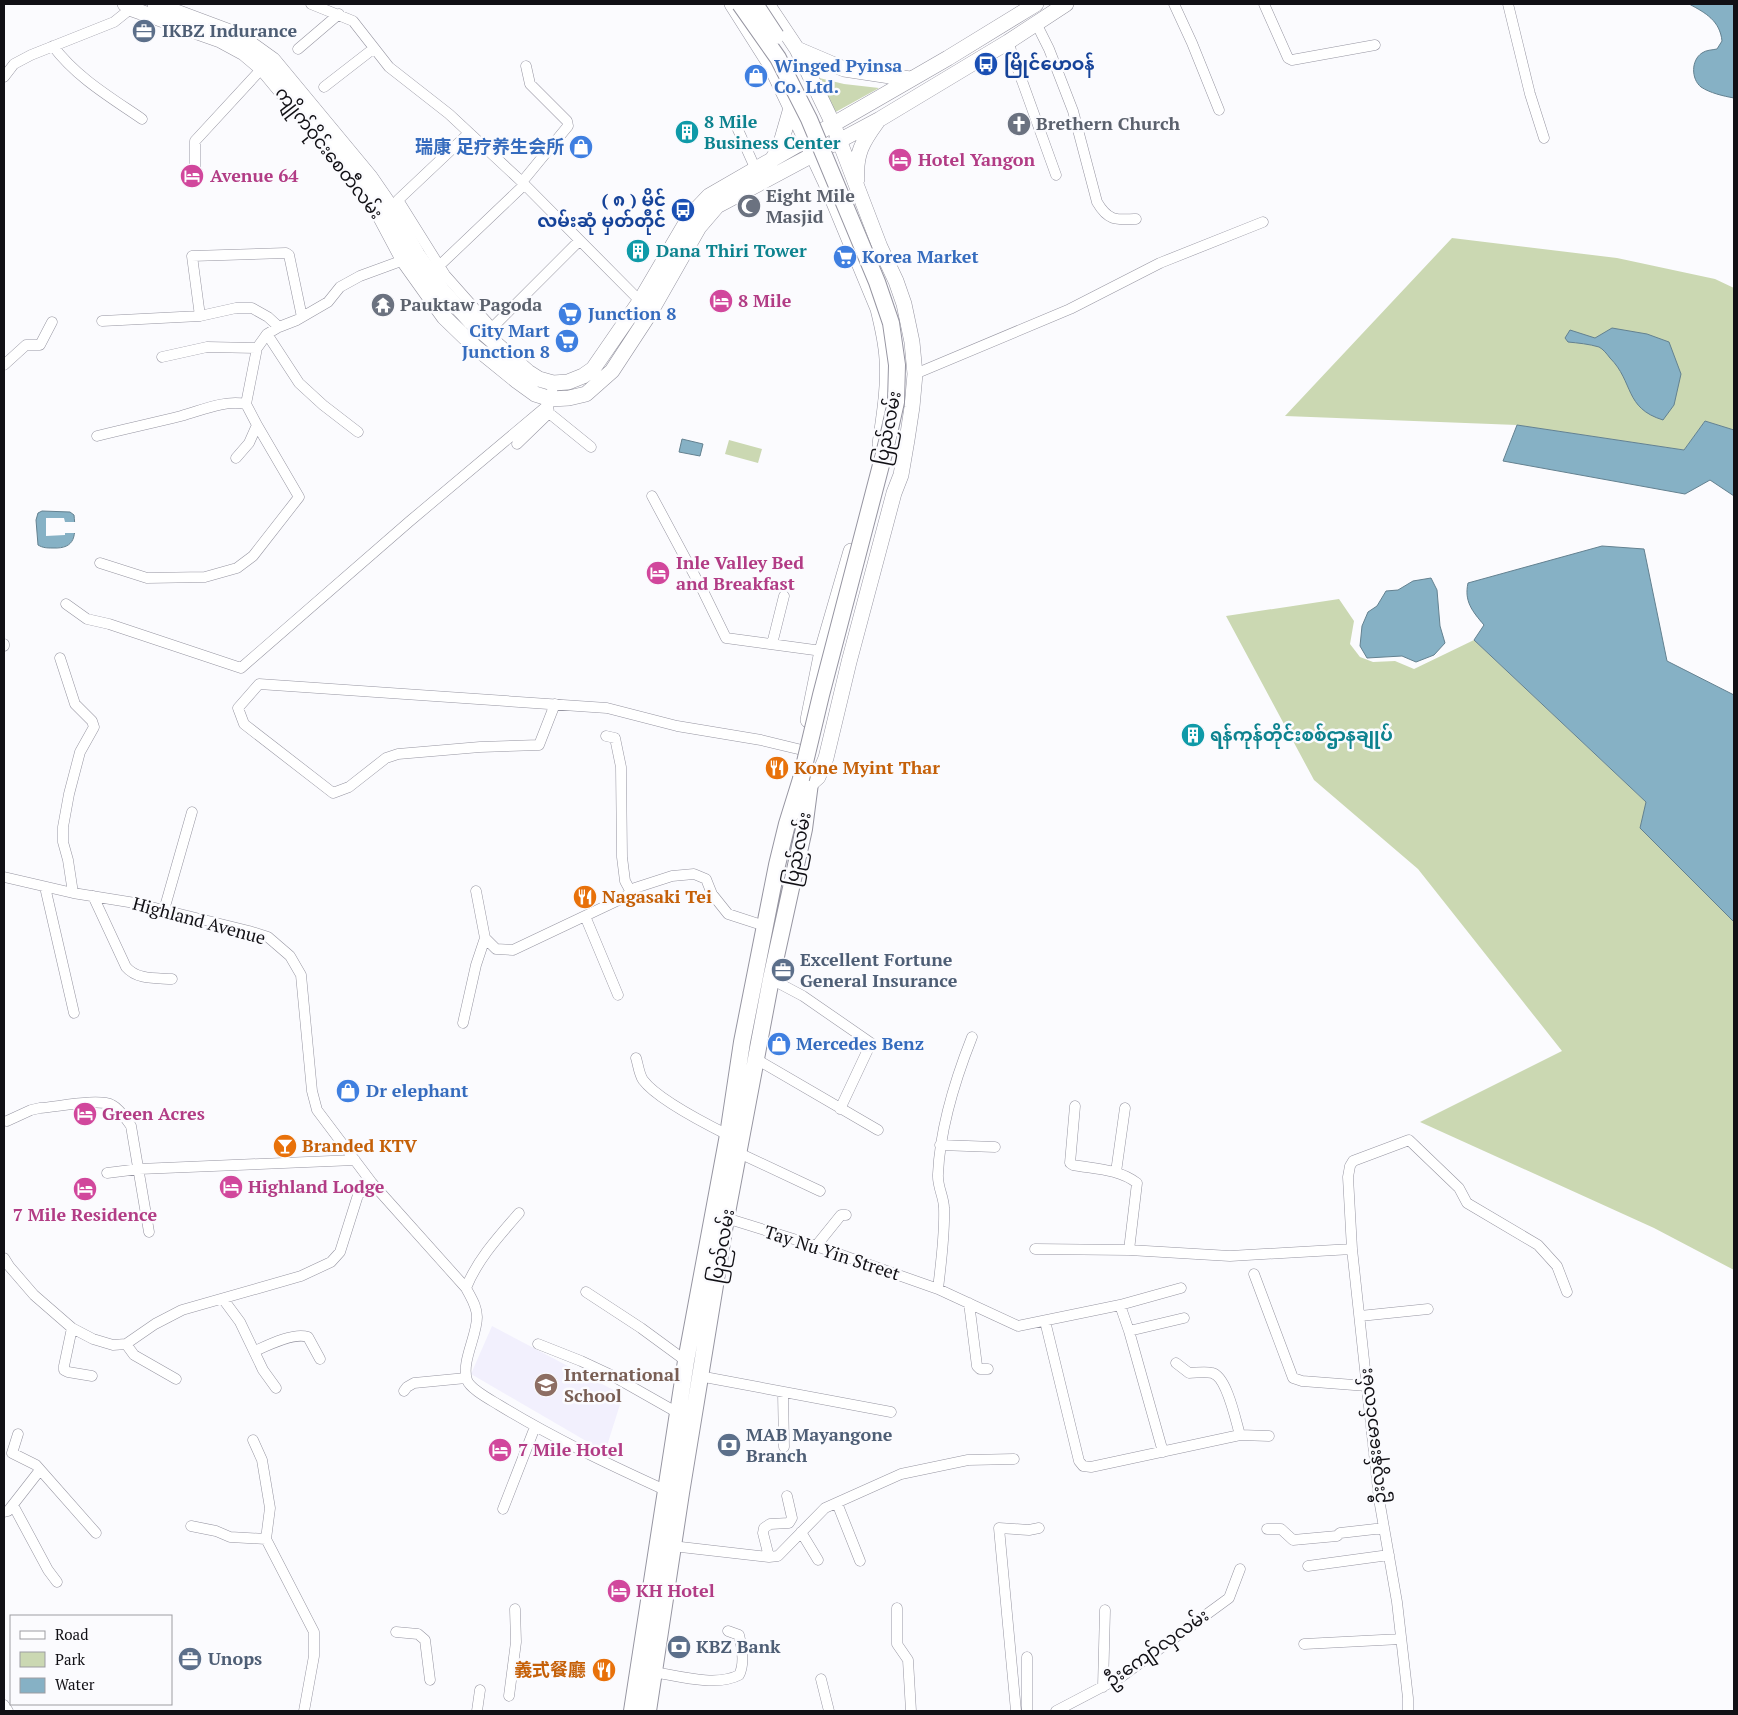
<svg xmlns="http://www.w3.org/2000/svg" width="1738" height="1715" viewBox="0 0 1738 1715" font-family="'PT Serif','Noto Sans SC','Noto Sans Myanmar',serif">
	<style>
		.built { fill: #f2f0fd }
		.green { fill: #cbd8b2 }
		.water { fill: #86b1c5; stroke: #638190 }
		.pier { fill: #fbfbfe }
		.lines { fill: none; stroke-linecap: round; stroke-linejoin: round }
		.minor-casing { stroke: #9695a1; stroke-width: 11 }
		.primary-casing { stroke: #9695a1; stroke-width: 16 }
		.trunk-casing { stroke: #9695a1; stroke-width: 18 }
		.minor { stroke: #fff; stroke-width: 10 }
		.primary { stroke: #fff; stroke-width: 15 }
		.trunk { stroke: #fff; stroke-width: 16 }
		.trunk-bridge-casing { stroke: #9695a1; stroke-width: 18; stroke-linecap: butt }
		.trunk-bridge { stroke: #fff; stroke-width: 16 }
		.labels { text-anchor: middle; stroke-width: 5; stroke-linejoin: round; paint-order: stroke }
		.service-label { font-size: 18px; font-weight: bold; fill: #4e5e75; stroke: #fbfbfe; text-anchor: start }
		.transit-label { font-size: 18px; font-weight: bold; fill: #164399; stroke: #fbfbfe; text-anchor: start }
		.shop-label { font-size: 18px; font-weight: bold; fill: #366cbe; stroke: #fbfbfe; text-anchor: start }
		.culture-label { font-size: 18px; font-weight: bold; fill: #0d838f; stroke: #fbfbfe; text-anchor: start }
		.worship-label { font-size: 18px; font-weight: bold; fill: #5b616d; stroke: #fbfbfe; text-anchor: start }
		.street-label { font-size: 18px; fill: #111015; stroke: #fbfbfe }
		.hotel-label { font-size: 18px; font-weight: bold; fill: #b23c85; stroke: #fbfbfe; text-anchor: start }
		.food-label { font-size: 18px; font-weight: bold; fill: #c56008; stroke: #fbfbfe; text-anchor: start }
		.education-label { font-size: 18px; font-weight: bold; fill: #785e54; stroke: #fbfbfe; text-anchor: start }
	</style>
	<rect width="100%" height="100%" fill="#fbfbfe"/>
	<path class="built" d="M492 1326 623 1395 605 1452 471 1374Z"/>
	<path class="green" d="M811 76 844 84 879 88 832 114Z
		M1452 238 1617 258 1715 279 1734 288V430L1705 421 1684 450 1517 425 1285 416Z
		M729 440 762 449 758 463 725 454Z
		M1339 599 1354 621 1350 644 1360 657 1373 662 1395 661 1414 669 1474 640 1647 803 1640 828 1734 922V1270L1654 1228 1420 1122 1562 1051 1418 869 1314 780 1226 616Z"/>
	<path class="water" d="M1689 4H1734V98C1723 96 1710 93 1701 87 1691 79 1691 60 1702 53 1706 50 1712 50 1717 49L1722 41C1720 21 1706 13 1689 4Z
		M1612 328 1647 334 1669 342 1681 374 1674 405 1663 420C1624 408 1634 382 1610 358 1607 354 1603 349 1599 347 1589 344 1578 343 1568 342L1565 338 1570 330 1595 338Z
		M1705 421 1734 430V496L1710 480 1685 494 1503 461 1517 425 1684 450Z
		M682 439 703 444 700 456 679 452Z
		M42 511 70 512 74 515C76 535 76 549 53 548 47 548 43 548 38 545L36 520 38 513Z
		M1602 546 1644 549 1667 661 1734 695V922L1640 828 1646 802 1474 640 1484 625C1472 611 1464 601 1468 583Z
		M1431 578 1437 590 1440 626 1445 643 1434 655 1416 662 1402 656 1367 658 1360 646 1362 626 1368 612 1377 606 1386 591 1398 590 1413 581Z"/>
	<path class="pier" d="M46 518H64L65 522H77V533H65V535L46 536Z"/>
	<g class="lines">
		<g class="minor-casing">
			<path id="minor" d="M311 4 353 21 389 67 449 114 522 182 640 301
				M1174 4 1192 43 1219 110
				M1264 4 1288 58 1292 60 1375 45
				M1508 4 1530 94 1544 138
				M1036 23 1049 49 1073 111 1097 202C1108 221 1116 220 1136 219
				M1008 42 1056 175
				M53 46C76 77 110 97 142 119
				M298 49 339 14
				M4 77 14 64 31 55 114 22 134 6
				M324 87 373 49
				M735 123 756 170
				M469 133 398 200 445 275 492 328 579 241
				M195 178V141L265 65
				M522 182 568 126 567 121 530 84 526 66
				M439 266 524 185
				M200 316 192 256 286 253 289 255 302 317
				M102 321 200 316 236 308H252L268 317 279 327 297 320 328 302 340 287 360 276 409 258
				M267 334 299 383 323 405 358 432
				M162 357 207 347 257 348
				M4 365 26 345H40L52 322
				M915 374 1070 309 1160 263 1263 222
				M549 413 591 447
				M97 436C125 429 153 423 181 416 203 410 223 400 246 404L257 348 267 334 279 327
				M517 444 549 413 548 405 551 399 553 383
				M236 458 249 443 257 425 246 404
				M652 496 704 593 726 638 822 651
				M100 563 147 578 205 577 237 568 253 556 299 497 257 425
				M66 604 87 619 109 624 241 668 410 521 548 405
				M4 644V646
				M772 644 784 596
				M60 658 75 704 92 721 94 727 80 752 69 794 63 827V842L68 860 73 893
				M555 704 539 745 480 747 398 754 386 758 349 787 333 793 244 724 238 708 259 684 607 708 677 726 761 740 802 750
				M606 736 615 738 621 767 622 857 625 881 631 892
				M4 877 73 893 135 903 249 931 268 937 290 956 301 975 312 1091 317 1110 372 1183 466 1288C471 1298 477 1306 477 1317 477 1336 461 1362 467 1380 470 1389 491 1400 499 1405 553 1438 608 1464 665 1490L671 1491
				M45 887 74 1013
				M476 891 485 938 496 949 513 950 625 897 635 888 672 876 694 874 706 879 712 894 728 914 765 926
				M93 896 126 967C137 980 156 978 172 979
				M164 910 192 812
				M585 916 618 995
				M771 979 803 996 871 1043 840 1109
				M463 1023 476 965 485 938
				M636 1058C638 1064 639 1074 643 1080 657 1099 706 1124 728 1135
				M756 1059 878 1130
				M1075 1106 1070 1163 1073 1165C1095 1169 1119 1169 1137 1183L1129 1250
				M7 1121 31 1110 40 1108C57 1107 99 1098 112 1105 120 1109 126 1119 131 1126L149 1232
				M940 1145 995 1147
				M739 1153 820 1191
				M1116 1172 1125 1108
				M107 1173 139 1169 355 1160
				M726 1218 816 1246 938 1289 1018 1326 1120 1305 1129 1331 1163 1452
				M816 1246 841 1215H846
				M1035 1249 1129 1250 1230 1256 1352 1249
				M4 1258 9 1266 34 1295 72 1328 93 1339 113 1345 126 1344 155 1324 182 1310 301 1276 331 1262 340 1252 358 1195 372 1183
				M1254 1274 1293 1378 1302 1381 1367 1386
				M466 1288C477 1260 499 1236 519 1213
				M938 1289C941 1262 945 1235 944 1208 944 1197 937 1186 938 1174 940 1127 955 1080 972 1037
				M586 1292 641 1328 686 1361
				M223 1299 240 1322 263 1370 276 1388
				M969 1303 977 1366 980 1369H988
				M1120 1305 1181 1288
				M1360 1316 1428 1309
				M1045 1321 1079 1461 1083 1466 1091 1467 1240 1435 1269 1436
				M72 1328 64 1366V1370L68 1372 92 1376
				M1129 1331 1184 1318
				M126 1344 134 1355 176 1379
				M538 1344 581 1361 611 1375 678 1413
				M255 1351C268 1345 294 1332 308 1337L320 1359
				M1176 1363 1189 1373C1196 1373 1205 1371 1212 1373 1227 1376 1236 1422 1240 1435
				M699 1376 891 1412
				M404 1391 407 1387 414 1383 466 1378
				M783 1392 784 1447
				M18 1434 12 1453 36 1465 96 1533
				M253 1440 262 1460 270 1508 266 1539 314 1632V1656L304 1711
				M837 1503 860 1561
				M13 1505 48 1570 57 1582
				M503 1509 535 1427
				M4 1512 8 1511 40 1470
				M191 1526 216 1531 230 1537 266 1539
				M1267 1529H1281L1293 1540 1337 1536 1340 1533 1384 1528
				M801 1532 818 1560
				M672 1546 769 1557 778 1556 825 1508 901 1474 968 1460 1014 1459
				M769 1557 763 1533 764 1528 770 1524 789 1523 792 1518 787 1496
				M1308 1566 1389 1555
				M897 1608V1644L908 1660 911 1711
				M396 1632 418 1634 425 1640 430 1680
				M1304 1644 1401 1639
				M654 1672C678 1676 717 1687 739 1675 745 1664 742 1647 739 1635L728 1631
				M821 1679 829 1711
				M1103 1687 1105 1610
				M509 1696 516 1642 515 1609
				M4 1705 8 1711
				M477 1711 480 1690
				M1016 1711 999 1528 1029 1530 1039 1528
				M1027 1711V1657
				M1056 1711 1121 1677 1229 1598 1240 1569
				M1408 1711V1698L1397 1602 1379 1499 1352 1249 1348 1177 1350 1166 1353 1161 1409 1140 1459 1188 1467 1203 1538 1245 1557 1266 1567 1292"/>
		</g>
		<g class="primary-casing">
			<path id="primary" d="M125 4 132 9 220 40 244 53 263 69 354 179 379 214 404 261 444 317 474 346 517 381 535 394 551 399 569 398 586 394 612 371 650 313 699 227 717 206 880 119 1008 42 1066 4
				M155 4 238 35 273 60 370 177 390 206 417 254 442 290 470 321 528 372 539 379 553 383 568 382 583 376 593 369 640 301 690 216 709 196 948 58 1036 4
				M732 4 770 64 791 108 825 181 878 309C882 325 886 342 887 359 889 387 884 416 880 444
				M767 4 797 49 833 124 880 247 896 281 904 304 912 342 915 374 912 407 907 440 901 475 894 493 849 662 826 758 818 777 810 784
				M797 49 844 69 910 79
				M772 160 780 146 791 108
				M857 179C855 154 863 141 877 122
				M808 720 822 651 851 551"/>
		</g>
		<g class="trunk-casing">
			<path id="trunk" d="M632 1711 686 1361 728 1135 742 1042 777 865 787 824 801 779
				M648 1711 681 1493 726 1218 771 979 804 829 810 783"/>
		</g>
		<use href="#minor" class="minor"/>
		<use href="#primary" class="primary"/>
		<use href="#trunk" class="trunk"/>
		<g class="trunk-bridge-casing">
			<path id="trunk-bridge" d="M740 4 778 58 809 119 877 282 891 323 897 365 896 402 887 442 821 695 801 779
				M755 4 776 36"/>
		</g>
		<use href="#trunk-bridge" class="trunk-bridge"/>
	</g>
	<defs>
		<g id="office-disc" transform="scale(1.25)"><circle r="9.5" fill="#5c6f8a" stroke="#fbfbfe"/><path d="M-6-3h4V-5.5h4V-3h4V5H-6ZM-1-4.5V-3h2v-1.5ZM-6 0V1H6V0Z" fill="#fff"/></g>
		<g id="bus-disc" transform="scale(1.25)"><circle r="9.5" fill="#1a4fb4" stroke="#fbfbfe"/><path d="M-5-6H5V4H4V6H2V4H-2V6H-4V4H-5ZM-3.5-4V0h7V-4ZM-3.5 1.2v1.5H-2V1.2ZM2 1.2v1.5H3.5V1.2Z" fill="#fff"/></g>
		<g id="shop-disc" transform="scale(1.25)"><circle r="9.5" fill="#3f7fe0" stroke="#fbfbfe"/><path d="M-5-2.5h2.3a2.7 3.5 0 0 1 5.4 0H5L5.5 6h-11ZM-1.5-2.5h3a1.5 2.3 0 0 0-3 0Z" fill="#fff"/></g>
		<g id="church-disc" transform="scale(1.25)"><circle r="9.5" fill="#6b7280" stroke="#fbfbfe"/><path d="M-1.2-6h2.4v3.5h3.3v2.4h-3.3V6h-2.4V-.1h-3.3v-2.4h3.3Z" fill="#fff"/></g>
		<g id="building-disc" transform="scale(1.25)"><circle r="9.5" fill="#0f9aa8" stroke="#fbfbfe"/><path d="M-4-6H4V6H1V3H-1V6H-4ZM-2.5-4.3h1.7v1.8h-1.7ZM.8-4.3h1.7v1.8H.8ZM-2.5-1h1.7V.8h-1.7ZM.8-1h1.7V.8H.8Z" fill="#fff"/></g>
		<g id="hotel-disc" transform="scale(1.25)"><circle r="9.5" fill="#d1479c" stroke="#fbfbfe"/><path d="M-6-4.5h1.5V1H6V5H4.5V3h-9V5H-6ZM-4 0a1.8 1.8 0 1 1 3.6 0ZM.5 0V-2.5h3Q6-2.5 6 0Z" fill="#fff"/></g>
		<g id="mosque-disc" transform="scale(1.25)"><circle r="9.5" fill="#6b7280" stroke="#fbfbfe"/><path d="M3.5-4.9A6 6 0 1 0 3.5 4.9A5 5 0 1 1 3.5-4.9Z" fill="#fff"/></g>
		<g id="supermarket-disc" transform="scale(1.25)"><circle r="9.5" fill="#3f7fe0" stroke="#fbfbfe"/><path d="M-6-5.5h2.5l.6 2H6L4.5 2H-2.5L-4.4-4H-6ZM-1.5 3.2a1.3 1.3 0 1 0 .1 0ZM3 3.2a1.3 1.3 0 1 0 .1 0Z" fill="#fff"/></g>
		<g id="temple-disc" transform="scale(1.25)"><circle r="9.5" fill="#6b7280" stroke="#fbfbfe"/><path d="M0-6L5-2H3V0L6.5 2.5H4V6H1.5V3h-3V6H-4V2.5H-6.5L-3 0V-2H-5Z" fill="#fff"/></g>
		<g id="restaurant-disc" transform="scale(1.25)"><circle r="9.5" fill="#e8710a" stroke="#fbfbfe"/><path d="M-5-6h1v4h1v-4h1v4h1v-4h1v5L-1.5 .5V6h-2V.5L-5-1ZM5-6V6H3V1.5H1.5Q1.5-4 5-6Z" fill="#fff"/></g>
		<g id="bar-disc" transform="scale(1.25)"><circle r="9.5" fill="#e8710a" stroke="#fbfbfe"/><path d="M-6-5H6L.8 .8V4.5H3.5V6h-7V4.5H-.8V.8Z" fill="#fff"/></g>
		<g id="school-disc" transform="scale(1.25)"><circle r="9.5" fill="#8d6e63" stroke="#fbfbfe"/><path d="M0-5L7-2L0 1L-7-2ZM-4 1L0 2.5L4 1V4Q0 6-4 4Z" fill="#fff"/></g>
		<g id="bank-disc" transform="scale(1.25)"><circle r="9.5" fill="#5c6f8a" stroke="#fbfbfe"/><path d="M-6-4H6V4H-6ZM0-2.3a2.3 2.3 0 1 0 0 4.6a2.3 2.3 0 1 0 0-4.6Z" fill="#fff"/></g>
	</defs>
	<g fill-rule="evenodd">
		<use href="#office-disc" x="144" y="31"/>
		<use href="#bus-disc" x="986" y="64"/>
		<use href="#shop-disc" x="756" y="76"/>
		<use href="#church-disc" x="1019" y="124"/>
		<use href="#building-disc" x="687" y="132"/>
		<use href="#shop-disc" x="581" y="147"/>
		<use href="#hotel-disc" x="900" y="160"/>
		<use href="#hotel-disc" x="192" y="176"/>
		<use href="#mosque-disc" x="749" y="206"/>
		<use href="#bus-disc" x="683" y="210"/>
		<use href="#building-disc" x="638" y="251"/>
		<use href="#supermarket-disc" x="845" y="257"/>
		<use href="#hotel-disc" x="721" y="301"/>
		<use href="#temple-disc" x="383" y="305"/>
		<use href="#supermarket-disc" x="570" y="314"/>
		<use href="#supermarket-disc" x="567" y="341"/>
		<use href="#hotel-disc" x="658" y="573"/>
		<use href="#building-disc" x="1193" y="735"/>
		<use href="#restaurant-disc" x="777" y="768"/>
		<use href="#restaurant-disc" x="585" y="897"/>
		<use href="#office-disc" x="783" y="970"/>
		<use href="#shop-disc" x="779" y="1044"/>
		<use href="#shop-disc" x="348" y="1091"/>
		<use href="#hotel-disc" x="85" y="1114"/>
		<use href="#bar-disc" x="285" y="1146"/>
		<use href="#hotel-disc" x="231" y="1187"/>
		<use href="#hotel-disc" x="85" y="1189"/>
		<use href="#school-disc" x="546" y="1385"/>
		<use href="#bank-disc" x="729" y="1445"/>
		<use href="#hotel-disc" x="500" y="1450"/>
		<use href="#hotel-disc" x="619" y="1591"/>
		<use href="#bank-disc" x="679" y="1647"/>
		<use href="#office-disc" x="190" y="1659"/>
		<use href="#restaurant-disc" x="604" y="1670"/>
	</g>
	<g class="labels">
		<g class="service-label">
			<text x="162" y="37">IKBZ Indurance</text>
			<text x="800" y="966">Excellent Fortune<tspan x="800" dy="21">General Insurance</tspan></text>
			<text x="746" y="1441">MAB Mayangone<tspan x="746" dy="21">Branch</tspan></text>
			<text x="696" y="1653">KBZ Bank</text>
			<text x="208" y="1665">Unops</text>
		</g>
		<g class="transit-label">
			<text x="1004" y="70">မြိုင်ဟေဝန်</text>
			<text x="666" y="206" text-anchor="end">( ၈ ) မိုင်<tspan x="666" dy="21">လမ်းဆုံ မှတ်တိုင်</tspan></text>
		</g>
		<g class="shop-label">
			<text x="774" y="72">Winged Pyinsa<tspan x="774" dy="21">Co. Ltd.</tspan></text>
			<text x="564" y="153" text-anchor="end">瑞康 足疗养生会所</text>
			<text x="862" y="263">Korea Market</text>
			<text x="588" y="320">Junction 8</text>
			<text x="550" y="337" text-anchor="end">City Mart<tspan x="550" dy="21">Junction 8</tspan></text>
			<text x="796" y="1050">Mercedes Benz</text>
			<text x="366" y="1097">Dr elephant</text>
		</g>
		<g class="culture-label">
			<text x="704" y="128">8 Mile<tspan x="704" dy="21">Business Center</tspan></text>
			<text x="656" y="257">Dana Thiri Tower</text>
			<text x="1210" y="741">ရန်ကုန်တိုင်းစစ်ဌာနချုပ်</text>
		</g>
		<g class="worship-label">
			<text x="1036" y="130">Brethern Church</text>
			<text x="766" y="202">Eight Mile<tspan x="766" dy="21">Masjid</tspan></text>
			<text x="400" y="311">Pauktaw Pagoda</text>
		</g>
		<g class="street-label">
			<text transform="translate(329 153) rotate(52)" y="6">ကျိုက်ဝိုင်းစေတီလမ်း</text>
			<text transform="translate(888 428) rotate(-79)" y="6">ပြည်လမ်း</text>
			<text transform="translate(798 849) rotate(-79)" y="6">ပြည်လမ်း</text>
			<text transform="translate(199 921) rotate(15)" y="6">Highland Avenue</text>
			<text transform="translate(722 1246) rotate(-80)" y="6">ပြည်လမ်း</text>
			<text transform="translate(832 1253) rotate(18)" y="6">Tay Nu Yin Street</text>
			<text transform="translate(1373 1436) rotate(-96)" y="6">ဦးလွန်းမောင်လမ်း</text>
			<text transform="translate(1157 1648) rotate(-35)" y="6">ဦးကျော်လှလမ်း</text>
		</g>
		<g class="hotel-label">
			<text x="918" y="166">Hotel Yangon</text>
			<text x="210" y="182">Avenue 64</text>
			<text x="738" y="307">8 Mile</text>
			<text x="676" y="569">Inle Valley Bed<tspan x="676" dy="21">and Breakfast</tspan></text>
			<text x="102" y="1120">Green Acres</text>
			<text x="248" y="1193">Highland Lodge</text>
			<text x="85" y="1221" text-anchor="middle">7 Mile Residence</text>
			<text x="518" y="1456">7 Mile Hotel</text>
			<text x="636" y="1597">KH Hotel</text>
		</g>
		<g class="food-label">
			<text x="794" y="774">Kone Myint Thar</text>
			<text x="602" y="903">Nagasaki Tei</text>
			<text x="302" y="1152">Branded KTV</text>
			<text x="586" y="1676" text-anchor="end">義式餐廳</text>
		</g>
		<g class="education-label">
			<text x="564" y="1381">International<tspan x="564" dy="21">School</tspan></text>
		</g>
	</g>
	<rect width="1738" height="1715" fill="none" stroke="#111015" stroke-width="10"/>
	<rect x="10" y="1615" width="162" height="90" fill="#fbfbfe" stroke="#9d9da1"/>
	<rect x="20" y="1631" width="25" height="8" fill="#ffffff" stroke="#9d9da1"/>
	<text x="55" y="1640" font-size="15" fill="#111015">Road</text>
	<rect x="20" y="1652" width="25" height="15" fill="#cbd8b2" stroke="#9d9da1"/>
	<text x="55" y="1665" font-size="15" fill="#111015">Park</text>
	<rect x="20" y="1678" width="25" height="15" fill="#86b1c5" stroke="#9d9da1"/>
	<text x="55" y="1690" font-size="15" fill="#111015">Water</text>
</svg>
